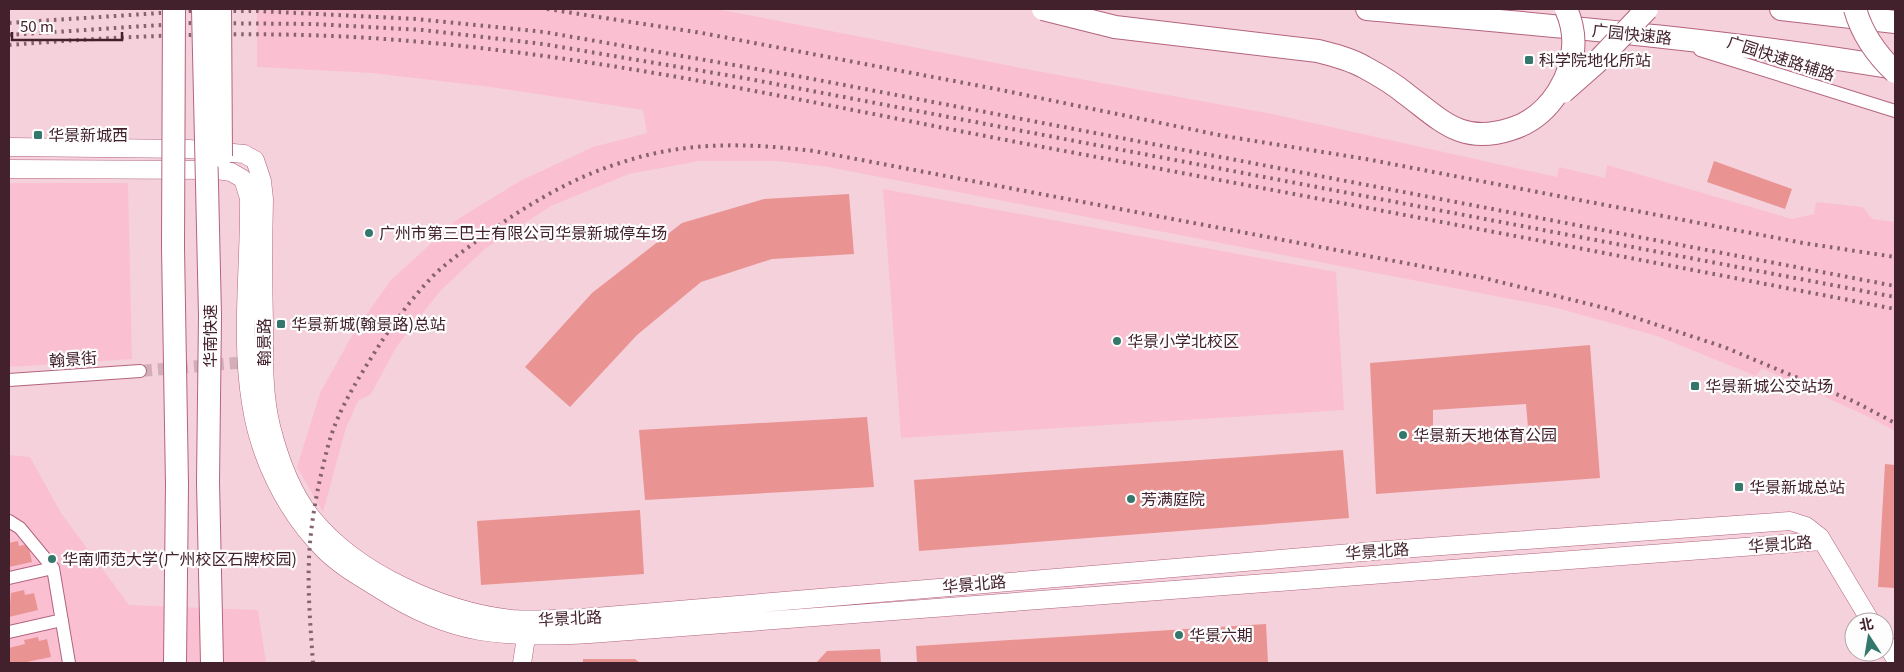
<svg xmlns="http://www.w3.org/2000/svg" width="1904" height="672" viewBox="0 0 1904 672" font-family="Georgia,'Noto Sans SC',serif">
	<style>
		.built { fill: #fac0d1 }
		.building { fill: #ea9393; fill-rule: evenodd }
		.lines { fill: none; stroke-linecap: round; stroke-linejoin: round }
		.street-tunnel { stroke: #d1aeb8; stroke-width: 12; stroke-dasharray: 12 6; stroke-linecap: butt }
		.street-casing { stroke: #b3647e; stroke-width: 14 }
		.secondary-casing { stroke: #b3647e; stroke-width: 19 }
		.highway-casing { stroke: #b3647e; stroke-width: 24 }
		.street { stroke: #fff; stroke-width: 12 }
		.secondary { stroke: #fff; stroke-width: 18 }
		.highway { stroke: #fff; stroke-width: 22 }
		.rail { stroke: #85626d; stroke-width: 4; stroke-dasharray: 2.5 5; stroke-linecap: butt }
		.highway-bridge-casing { stroke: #b3647e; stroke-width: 24; stroke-linecap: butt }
		.highway-bridge { stroke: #fff; stroke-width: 22 }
		.poi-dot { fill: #34786c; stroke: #fdfdfd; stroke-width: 2 }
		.labels { text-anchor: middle; stroke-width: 4.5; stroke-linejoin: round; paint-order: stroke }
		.street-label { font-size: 16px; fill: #43212c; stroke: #fdfdfd }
		.poi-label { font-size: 16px; fill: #43212c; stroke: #fdfdfd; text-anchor: start }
	</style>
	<rect width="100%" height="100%" fill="#f5d1db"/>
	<path class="built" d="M257 9H717L1042 72 1277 115 1557 177 1559 167 1605 178 1607 165 1792 219 1814 214 1816 202 1863 207 1872 219 1895 222V431L1873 419 1762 368 1756 376 1657 336 1557 308 828 167 777 161H699L629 174 551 206 486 248 441 290 397 346 371 394 358 401 346 428 323 512 297 467 320 393 354 332 391 280 458 219 520 181 593 147 647 133 643 110 491 87 372 73 257 67Z
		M9 183H128L132 359 9 367Z
		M883 189 1336 272 1344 410 901 438Z
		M9 455 30 457 61 513 129 605 258 610 266 663H9Z"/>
	<path class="building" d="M1714 161 1792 189 1785 209 1707 182Z
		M849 194 854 254 772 259 701 282 637 335 570 407 525 367 592 293 682 223 764 199Z
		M1590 345 1600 478 1376 494 1370 363ZM1526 404 1529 439 1433 445V410Z
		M867 417 874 487 645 500 639 430Z
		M1343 450 1349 518 919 551 914 480Z
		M1885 464 1895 465V588L1878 587Z
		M640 510 644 574 481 585 477 521Z
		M18 541 19 546 28 544 32 562 9 567V543Z
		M24 590 25 595 34 593 38 610 9 617 11 593Z
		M1266 624 1268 663H917L916 646Z
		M38 637 39 641 47 639 51 657 22 663H9V648L25 644 24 640Z
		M880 649 881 663H816L827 651Z
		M583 659H635L640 663H583Z"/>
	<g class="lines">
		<path class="street-tunnel" d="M140 371 247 362"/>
		<g class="street-casing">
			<path id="street" d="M1700 50 1895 111
				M9 380 140 371
				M9 521 20 528 53 568 69 663
				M9 578 53 568
				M9 632 62 620"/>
		</g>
		<g class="secondary-casing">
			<path id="secondary" d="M9 147 189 149 244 154 255 160 262 181 264 199C263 241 263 283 264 325 264 359 263 393 271 426 279 458 292 494 313 519 357 573 444 612 512 619 540 621 568 618 595 617L1387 550 1790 521 1806 526 1820 537 1871 622
				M9 169 217 170 231 172 243 179 249 198C250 266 240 336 251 403 259 456 285 511 324 550 340 566 360 577 379 589 410 609 444 625 480 631 517 637 553 636 590 634L1822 541
				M1884 641 1895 658
				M522 663 528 625"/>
		</g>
		<g class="highway-casing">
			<path id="highway" d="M1367 9C1544 25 1720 39 1895 68
				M1781 9 1895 22
				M208 482 212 663
				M175 663 177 485"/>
		</g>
		<use href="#street" class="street"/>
		<use href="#secondary" class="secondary"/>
		<use href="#highway" class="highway"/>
		<path class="rail" d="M547 9 702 33 996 89 1224 136 1366 159 1803 243 1895 257
			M9 23 190 11H258L417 19 544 32 797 76 1895 286
			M9 35 191 23 313 24 423 30 543 44 744 78 1895 297
			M9 45C146 34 284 29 421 42 625 60 826 106 1027 144 1317 198 1606 253 1895 309
			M313 663C310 620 306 576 311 533 314 505 320 477 327 450 334 420 351 390 368 363 387 332 408 302 433 276 447 262 464 251 479 239 524 207 570 178 623 162 687 141 748 143 814 151L1484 278 1609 309 1724 347 1853 401 1895 423"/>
		<g class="highway-bridge-casing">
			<path id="highway-bridge" d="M174 9 173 247 177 485
				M203 9 210 316 208 482
				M220 9 221 156
				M1043 9 1115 27 1318 51C1334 55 1350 59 1364 67 1379 75 1394 84 1406 94 1442 121 1462 145 1511 129 1531 123 1547 109 1558 92 1574 66 1579 38 1566 9
				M1855 9C1862 34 1877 55 1895 72
				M1563 92 1596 63 1647 9"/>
		</g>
		<use href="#highway-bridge" class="highway-bridge"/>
	</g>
	<g class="poi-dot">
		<rect x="1524" y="55" width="10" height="10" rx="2.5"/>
		<rect x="33" y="130" width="10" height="10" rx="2.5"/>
		<circle cx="369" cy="233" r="5"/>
		<rect x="276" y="319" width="10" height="10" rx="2.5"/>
		<circle cx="1117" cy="341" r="5"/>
		<rect x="1690" y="381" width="10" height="10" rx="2.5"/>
		<circle cx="1403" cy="435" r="5"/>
		<rect x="1734" y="482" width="10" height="10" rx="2.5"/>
		<circle cx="1131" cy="499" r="5"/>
		<circle cx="52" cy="559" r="5"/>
		<circle cx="1179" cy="635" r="5"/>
	</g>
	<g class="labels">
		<g class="street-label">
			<text transform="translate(1632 34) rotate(6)" y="6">广园快速路</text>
			<text transform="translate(1781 58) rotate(18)" y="6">广园快速路辅路</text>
			<text transform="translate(210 336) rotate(-90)" y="6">华南快速</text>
			<text transform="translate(264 342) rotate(-90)" y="6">翰景路</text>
			<text transform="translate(73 359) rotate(-4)" y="6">翰景街</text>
			<text transform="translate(1780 544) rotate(-4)" y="6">华景北路</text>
			<text transform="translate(1377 551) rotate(-4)" y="6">华景北路</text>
			<text transform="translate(974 584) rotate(-5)" y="6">华景北路</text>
			<text transform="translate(570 618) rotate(-3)" y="6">华景北路</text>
		</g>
		<g class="poi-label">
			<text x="1539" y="66">科学院地化所站</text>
			<text x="48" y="141">华景新城西</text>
			<text x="379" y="239">广州市第三巴士有限公司华景新城停车场</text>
			<text x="291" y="330">华景新城(翰景路)总站</text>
			<text x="1127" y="347">华景小学北校区</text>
			<text x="1705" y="392">华景新城公交站场</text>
			<text x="1413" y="441">华景新天地体育公园</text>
			<text x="1749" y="493">华景新城总站</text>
			<text x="1141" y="505">芳满庭院</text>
			<text x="62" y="565">华南师范大学(广州校区石牌校园)</text>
			<text x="1189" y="641">华景六期</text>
		</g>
	</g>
	<rect width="1904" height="672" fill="none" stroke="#43212c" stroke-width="20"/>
	<g transform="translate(1869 637) rotate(348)"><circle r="24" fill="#fdfdfd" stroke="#b3a5a9"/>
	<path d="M0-4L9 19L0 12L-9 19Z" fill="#34786c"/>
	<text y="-8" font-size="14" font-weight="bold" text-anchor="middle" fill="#43212c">北</text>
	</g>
	<path d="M12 32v8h110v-8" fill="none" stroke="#43212c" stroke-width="2.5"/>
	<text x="20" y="32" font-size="15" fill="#43212c" stroke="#fdfdfd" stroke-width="4" paint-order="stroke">50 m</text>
</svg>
